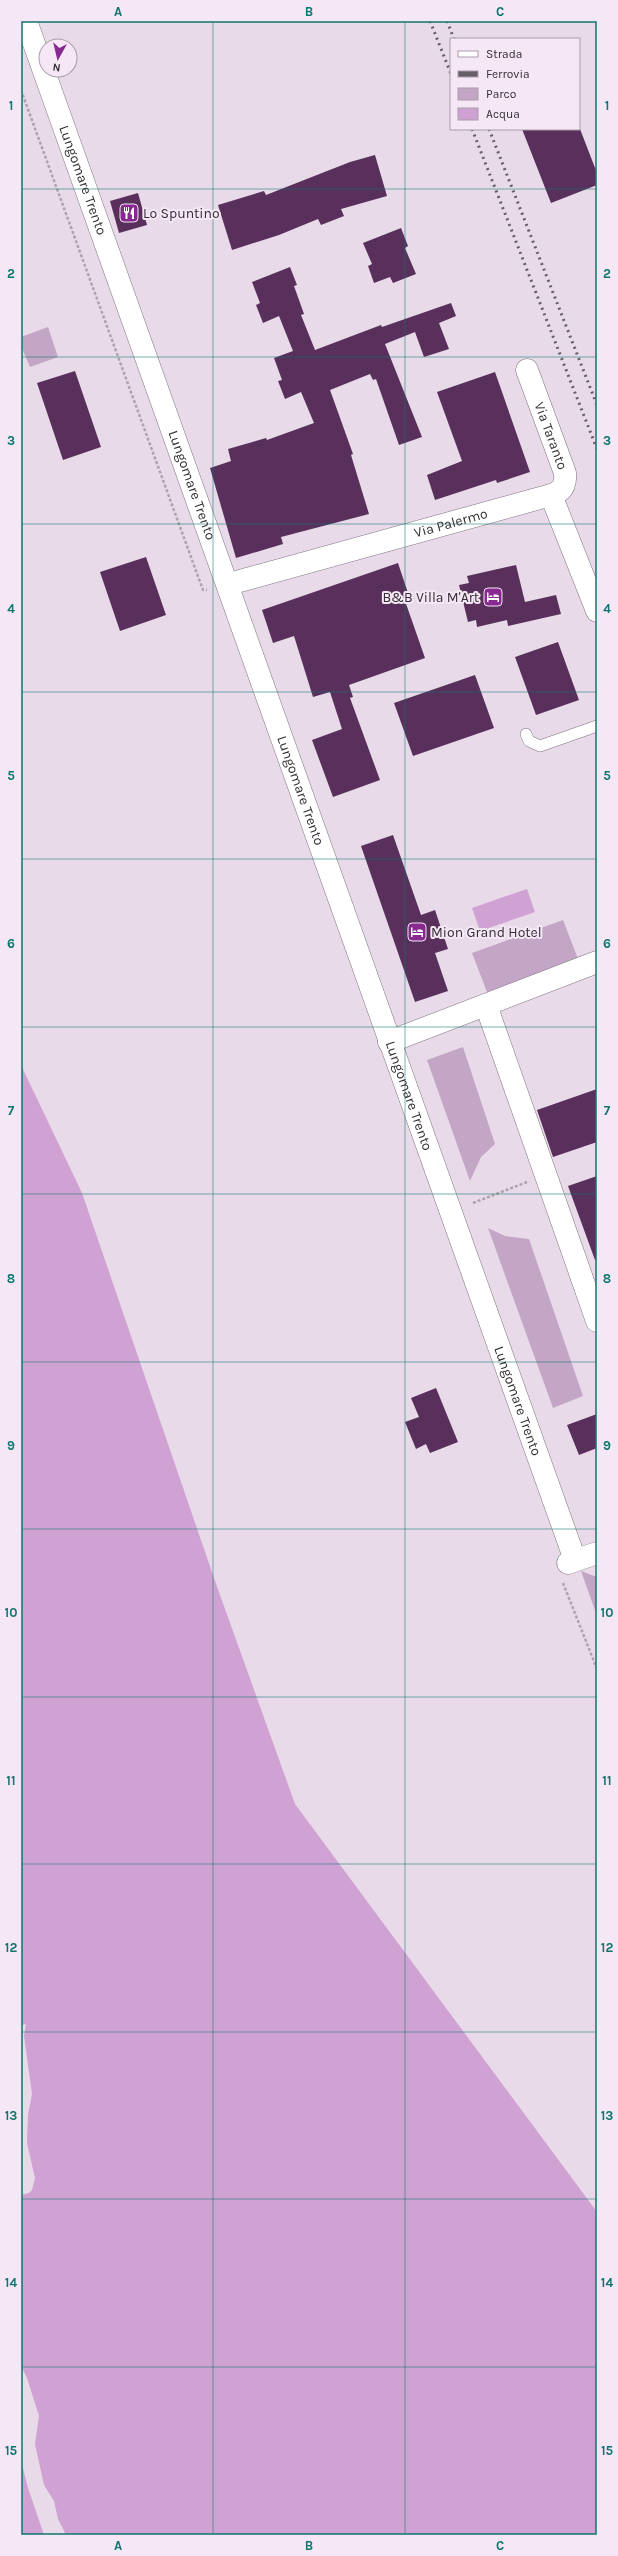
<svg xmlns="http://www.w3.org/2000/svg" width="618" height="2556" viewBox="0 0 618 2556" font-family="Karla,sans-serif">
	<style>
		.green { fill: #c3a6c5 }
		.water { fill: #d0a2d3 }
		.pier { fill: #e8dae9 }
		.building { fill: #58305b }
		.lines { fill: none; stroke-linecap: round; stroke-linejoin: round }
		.lane-casing { stroke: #7f7380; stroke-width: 12 }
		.street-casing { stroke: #7f7380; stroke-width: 23 }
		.path { stroke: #aea3af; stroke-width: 2.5; stroke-dasharray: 3 2; stroke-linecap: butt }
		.lane { stroke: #fff; stroke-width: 11 }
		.street { stroke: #fff; stroke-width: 22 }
		.rail { stroke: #675f68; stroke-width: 3; stroke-dasharray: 2 4; stroke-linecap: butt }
		.grid { fill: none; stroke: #0f766e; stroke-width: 1; stroke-opacity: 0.55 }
		.labels { text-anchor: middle; stroke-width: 4; stroke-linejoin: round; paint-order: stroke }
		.street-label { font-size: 14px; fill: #342e34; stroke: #f5e7f6 }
		.poi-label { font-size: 14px; fill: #342e34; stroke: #f5e7f6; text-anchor: start }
		.neatline { fill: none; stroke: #0f766e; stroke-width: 1.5 }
		.grid-label { font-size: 13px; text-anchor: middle; font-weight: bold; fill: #0f766e }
	</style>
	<rect width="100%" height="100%" fill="#e8dae9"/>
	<path class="green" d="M48 327 58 357 30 367 21 346V337Z
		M563 920 578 959 487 992 472 953Z
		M463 1047 495 1144 481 1157 470 1181 427 1060Z
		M488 1228 505 1236 529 1239 583 1396 553 1408Z
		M581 1571 597 1577V1616Z"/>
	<path class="water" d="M527 889 535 912 480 931 472 908Z
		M21 1065 82 1193 215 1581 295 1804 597 2212V2535H21Z"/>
	<path class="pier" d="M26 2024 24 2036 32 2094 28 2115 27 2143 35 2178 32 2190 29 2193 21 2195V2025Z
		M21 2366 27 2378 39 2416 35 2444 44 2485 54 2501 58 2519 66 2535H44L28 2488 21 2460Z"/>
	<path class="building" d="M522 129H580L597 173V185L551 203Z
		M375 155 387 196 341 209 344 216 321 225 318 219 279 235 232 250 218 205 264 191 266 195 350 162Z
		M138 193 147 225 119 233 110 201Z
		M401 228 408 246 405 248 416 274 393 283 390 277 374 283 368 266 372 264 363 243Z
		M290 267 297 285 294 286 304 314 301 315 315 350 381 325 382 327 451 303 456 316 439 323 449 349 424 357 415 332 385 344 422 437 399 445 376 379 373 380 370 374 330 390 353 454 351 455 369 514 281 537 283 544 236 558 210 468 231 461 228 449 266 438 267 440 314 423 301 392 285 399 278 381 282 380 274 358 293 351 279 316 263 323 256 305 260 303 252 282Z
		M75 371 101 447 63 460 37 383Z
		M495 372 530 472 497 483 496 480 435 500 427 475 462 461 437 392Z
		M146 557 166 615 120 631 100 572Z
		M398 563 409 596 404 598 425 658 349 685 353 697 350 698 380 780 333 797 312 740 342 729 330 692 313 697 294 636 273 643 262 610Z
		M516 565 525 602 556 595 561 614 508 626 507 620 477 627 476 620 468 622 459 585 469 583 467 576Z
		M558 642 579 700 536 715 515 657Z
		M475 675 494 728 413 756 394 703Z
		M393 835 421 915 435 910 448 949 435 953 448 991 415 1002 361 846Z
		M597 1089V1142L553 1157 537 1110Z
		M597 1176V1259L595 1260 568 1186Z
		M436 1388 458 1442 430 1453 426 1444 416 1449 405 1422 419 1417 411 1398Z
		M597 1414V1448L579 1455 567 1425Z"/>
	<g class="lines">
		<g class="lane-casing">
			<path id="lane" d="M526 734 529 741 540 746 597 726"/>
		</g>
		<g class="street-casing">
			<g id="street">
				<path id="s1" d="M26 21C211 533 391 1047 575 1560"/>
				<path id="s2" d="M527 370 565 473C566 485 562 492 551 495"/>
				<path id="s3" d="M229 584 551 495 597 611"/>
				<path d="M486 1005 597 1321"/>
				<path d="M389 1042 597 962"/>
				<path d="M568 1563 597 1553"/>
			</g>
		</g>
		<path class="path" d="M21 90 203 590H207
			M473 1203 527 1182
			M563 1583 597 1669"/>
		<use href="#lane" class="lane"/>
		<use href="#street" class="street"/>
		<path class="rail" d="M430 21 451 74
			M447 21 454 39
			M472 129 597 449
			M489 129 597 405"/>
	</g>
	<path class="grid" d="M213 21V2535M405 21V2535M21 189H597M21 357H597M21 524H597M21 692H597M21 859H597M21 1027H597M21 1194H597M21 1362H597M21 1529H597M21 1697H597M21 1864H597M21 2032H597M21 2199H597M21 2367H597"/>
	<defs>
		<g id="restaurant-square" transform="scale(1)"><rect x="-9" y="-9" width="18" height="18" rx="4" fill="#882891" stroke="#f5e7f6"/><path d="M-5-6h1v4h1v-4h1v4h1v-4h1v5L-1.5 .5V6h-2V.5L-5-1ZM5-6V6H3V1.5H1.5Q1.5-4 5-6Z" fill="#fff"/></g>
		<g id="hotel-square" transform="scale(1)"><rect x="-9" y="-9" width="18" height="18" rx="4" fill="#882891" stroke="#f5e7f6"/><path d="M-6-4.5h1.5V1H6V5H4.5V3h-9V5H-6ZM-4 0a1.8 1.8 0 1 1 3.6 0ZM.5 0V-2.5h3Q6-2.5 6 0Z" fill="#fff"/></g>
	</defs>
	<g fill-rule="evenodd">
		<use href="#restaurant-square" x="129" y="213"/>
		<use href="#hotel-square" x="493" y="597"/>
		<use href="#hotel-square" x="417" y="932"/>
	</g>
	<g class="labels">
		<g class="street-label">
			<text dy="5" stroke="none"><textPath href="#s1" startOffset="169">Lungomare Trento</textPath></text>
			<text dy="5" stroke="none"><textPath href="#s2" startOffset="70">Via Taranto</textPath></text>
			<text dy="5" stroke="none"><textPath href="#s1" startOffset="493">Lungomare Trento</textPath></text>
			<text dy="5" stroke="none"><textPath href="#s3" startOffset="230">Via Palermo</textPath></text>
			<text dy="5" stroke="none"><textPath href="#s1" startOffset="817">Lungomare Trento</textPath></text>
			<text dy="5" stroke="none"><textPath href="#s1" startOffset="1141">Lungomare Trento</textPath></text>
			<text dy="5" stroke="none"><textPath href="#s1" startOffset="1465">Lungomare Trento</textPath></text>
		</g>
		<g class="poi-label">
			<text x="143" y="218">Lo Spuntino</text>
			<text x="479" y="602" text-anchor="end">B&amp;B Villa M'Art</text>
			<text x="431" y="937">Mion Grand Hotel</text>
		</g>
	</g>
	<rect width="618" height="2556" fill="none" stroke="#f5e7f6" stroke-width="44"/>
	<rect x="450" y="38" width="130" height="92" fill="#f5e7f6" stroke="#a89da8"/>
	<rect x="458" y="51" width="20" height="6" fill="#ffffff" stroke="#a89da8"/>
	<text x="486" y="58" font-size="12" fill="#342e34">Strada</text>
	<rect x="458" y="71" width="20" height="6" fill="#675f68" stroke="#a89da8"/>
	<text x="486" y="78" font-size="12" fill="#342e34">Ferrovia</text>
	<rect x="458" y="88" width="20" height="12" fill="#c3a6c5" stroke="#a89da8"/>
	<text x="486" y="98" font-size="12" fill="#342e34">Parco</text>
	<rect x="458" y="108" width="20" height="12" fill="#d0a2d3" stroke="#a89da8"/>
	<text x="486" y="118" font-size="12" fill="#342e34">Acqua</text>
	<g transform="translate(58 58) rotate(188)"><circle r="19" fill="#f5e7f6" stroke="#a89da8"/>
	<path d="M0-3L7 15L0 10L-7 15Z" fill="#882891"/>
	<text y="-6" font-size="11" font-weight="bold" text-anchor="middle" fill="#342e34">N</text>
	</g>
	<rect x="22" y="22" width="574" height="2512" class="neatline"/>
	<g class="grid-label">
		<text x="118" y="16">A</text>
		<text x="309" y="16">B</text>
		<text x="500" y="16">C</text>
		<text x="11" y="110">1</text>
		<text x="607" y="110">1</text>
		<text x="11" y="278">2</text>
		<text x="607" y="278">2</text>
		<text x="11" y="445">3</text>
		<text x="607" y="445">3</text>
		<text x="11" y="613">4</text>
		<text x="607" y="613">4</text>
		<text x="11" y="780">5</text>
		<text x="607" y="780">5</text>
		<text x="11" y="948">6</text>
		<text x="607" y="948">6</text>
		<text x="11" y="1115">7</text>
		<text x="607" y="1115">7</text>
		<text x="11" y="1283">8</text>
		<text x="607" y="1283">8</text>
		<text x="11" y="1450">9</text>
		<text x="607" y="1450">9</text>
		<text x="11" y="1617">10</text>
		<text x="607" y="1617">10</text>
		<text x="11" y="1785">11</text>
		<text x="607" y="1785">11</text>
		<text x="11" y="1952">12</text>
		<text x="607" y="1952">12</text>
		<text x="11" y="2120">13</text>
		<text x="607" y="2120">13</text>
		<text x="11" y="2287">14</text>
		<text x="607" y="2287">14</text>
		<text x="11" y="2455">15</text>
		<text x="607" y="2455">15</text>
		<text x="118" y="2550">A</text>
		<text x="309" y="2550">B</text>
		<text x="500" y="2550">C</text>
	</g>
</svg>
